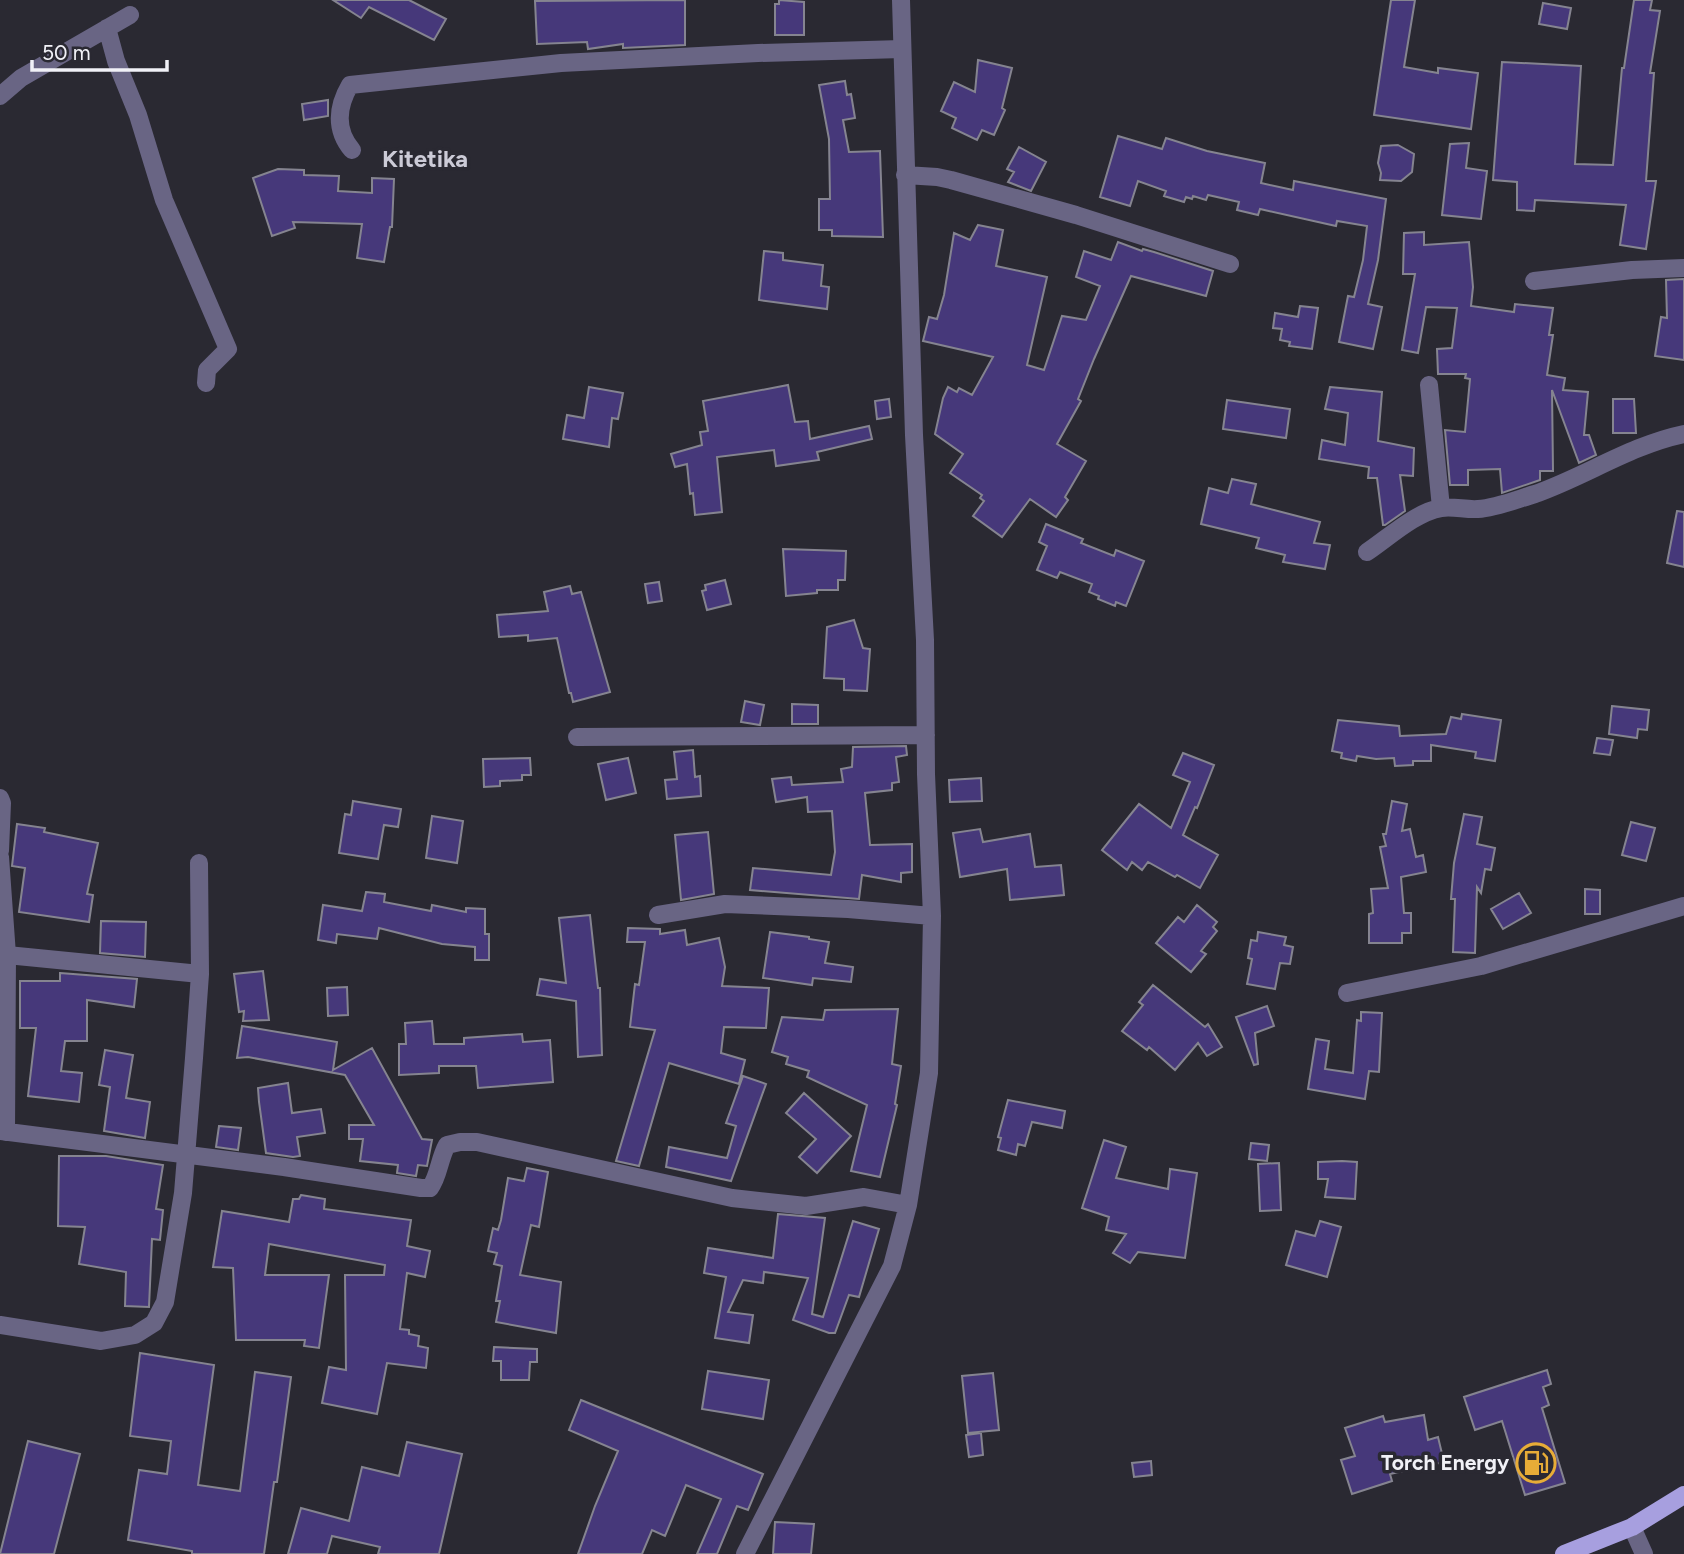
<svg xmlns="http://www.w3.org/2000/svg" width="1684" height="1554" viewBox="0 0 1684 1554" font-family="Figtree,sans-serif">
	<style>
		.building { fill: #46387a; stroke: #858490; stroke-width: 2 }
		.lines { fill: none; stroke-linecap: round; stroke-linejoin: round }
		.street { stroke: #696584; stroke-width: 18 }
		.primary { stroke: #a79fdf; stroke-width: 18 }
		.labels { text-anchor: middle; stroke-width: 7; stroke-linejoin: round; paint-order: stroke }
		.poi-label { font-size: 21px; font-weight: bold; fill: #f1f1f7; stroke: #2a2932; text-anchor: end }
		.quarter-label { font-size: 24px; font-weight: bold; fill: #cccbd7; stroke: #2a2932 }
	</style>
	<rect width="100%" height="100%" fill="#2a2932"/>
	<path class="building" d="M333 0H409L446 19 434 40 369 7 361 18Z
		M685 0V45L623 48V44L588 49 587 42 537 44 535 1Z
		M779 0 804 2V35H775V4H779Z
		M1391 0H1415L1404 67 1438 73V68L1478 73 1471 129 1374 115Z
		M1634 0H1652L1650 10 1660 11 1650 73H1654L1646 181H1656L1646 249 1620 245 1626 205 1535 200 1534 211 1517 210V182L1493 180 1502 62 1581 66 1575 164 1613 165 1622 68H1624Z
		M1543 3 1571 8 1567 29 1539 24Z
		M978 60 1012 68 1002 108 1005 110 994 135 982 130 977 140 952 128 956 118 941 111 954 82 975 92Z
		M845 81 847 95 851 94 855 118 843 120 849 152 880 151 883 237 832 236V230H819V199H830L829 139 819 85Z
		M328 100V116L304 120 302 104Z
		M1118 136 1162 149 1166 138 1207 151 1265 163 1261 183 1293 190 1294 181 1386 199 1378 260 1368 304 1382 307 1373 349 1339 342 1348 296 1354 297 1363 260 1367 226 1337 221 1336 226 1260 209 1258 215 1237 210 1239 202 1208 195 1206 200 1193 196 1192 199 1186 197 1184 202 1164 196 1166 191 1138 181 1130 206 1100 197Z
		M1469 143 1466 168 1487 171 1481 219 1442 215 1450 144Z
		M1398 145 1414 154 1412 172 1401 181 1380 180 1381 173 1378 163 1381 146Z
		M1019 147 1046 162 1031 191 1008 182 1014 172 1007 169Z
		M278 169 304 170V175L339 176 338 191 372 193V178L394 179 392 227H390L384 262 357 258 362 224 293 222 295 228 272 236 253 178Z
		M978 225 1003 230 996 266 1047 277 1027 365 1044 370 1062 316 1086 320 1100 286 1076 277 1084 251 1111 260 1118 242 1142 251 1143 249 1154 252 1213 271 1206 296 1131 276 1094 359 1078 399 1081 401 1057 444 1086 461 1065 497 1068 500 1056 517 1030 499 1002 537 973 516 984 501 980 498 982 495 950 473 963 454 935 434 943 398 948 387 957 392 959 388 972 395 993 357 923 341 929 317 937 319 944 295 954 233 970 240Z
		M1424 232V245L1469 242 1473 287 1471 306 1514 312 1515 304 1553 308 1549 335H1553L1547 375 1565 378 1563 390 1588 392 1584 435H1589L1596 455 1579 463 1552 390 1553 471H1540V480L1502 493 1500 469 1468 470V485H1450L1445 430 1465 432 1470 379 1465 378 1466 374H1438L1437 349 1452 348 1457 308 1426 307 1418 353 1402 350 1415 274H1403L1404 233Z
		M764 251 783 253V260L823 265 821 286 829 287 827 309 759 300Z
		M1684 279V360L1655 356 1661 317 1667 318 1666 280Z
		M1300 306 1318 308 1312 349 1289 346 1290 342 1280 340 1282 329 1273 328 1275 313 1298 317Z
		M788 385 795 422 808 421 810 439 869 426 872 439 817 452 819 460 776 466 774 450 717 457 722 512 695 515 693 493 690 494 687 464 675 467 671 454 702 445 700 432 708 431 703 401Z
		M589 387 623 393 618 419 612 418 609 447 563 439 567 415 584 418Z
		M1330 387 1382 392 1378 441 1414 448 1413 476 1400 475 1405 511 1385 525H1383L1377 478H1368L1369 467 1319 459 1322 440 1345 445 1348 413 1325 409Z
		M889 399 891 417 877 419 875 401Z
		M1613 399H1634L1636 433H1613Z
		M1227 400 1290 409 1286 438 1223 429Z
		M1232 479 1256 484 1251 504 1320 522 1314 543 1330 545 1325 569 1283 562 1285 555 1256 548 1259 538 1201 524 1209 488 1228 493Z
		M1677 511 1684 512V567L1667 563Z
		M1046 524 1083 539 1081 543 1114 556 1116 550 1144 561 1126 606 1116 602 1115 606 1098 599 1099 596 1089 592 1092 584 1060 572 1057 578 1037 570 1047 546 1039 542Z
		M783 549 846 551 845 580H838V590H817V593L786 596Z
		M725 580 731 604 707 610 702 591 706 590 705 585Z
		M659 582 662 601 648 603 645 584Z
		M570 586 572 594 581 592 610 692 573 702 571 693H569L557 638 528 641V635L499 637 497 615 548 611 544 592Z
		M854 620 863 648 870 649 867 691 844 690V679L824 678 827 627Z
		M745 701 764 705 760 725 741 722Z
		M792 704 818 705V724H792Z
		M1612 706 1649 710 1647 730 1638 729 1637 738 1609 734Z
		M1462 714 1501 720 1495 761 1475 758 1476 752 1431 745V761H1413V765L1395 766 1394 758 1376 759 1357 756 1356 761 1341 758 1342 753 1332 751 1338 720 1399 726 1400 736 1446 734 1451 717 1461 719Z
		M1597 738 1613 740 1610 755 1594 753Z
		M906 746 907 755 896 757 899 782 892 783V790L865 793 870 845 912 844V872L901 873V882L862 875 859 899 750 890 753 868 831 875 835 852 832 811 808 812 807 797 776 802 772 779 791 777 792 785 843 782 841 769 852 767 853 747Z
		M693 750 695 777 700 776 701 796 667 799 665 780 677 779 674 752Z
		M1183 753 1214 765 1197 808 1195 807 1183 835 1218 855 1200 888 1177 875 1175 877 1148 862 1142 870 1132 862 1127 870 1102 850 1139 804 1171 828 1190 782 1173 775Z
		M530 758 531 775H522V780L500 781V786L484 787 483 759Z
		M628 758 636 793 606 800 598 764Z
		M981 778 982 801 950 802 949 780Z
		M353 801 401 809 398 827 384 825 378 859 339 853 345 814 351 815Z
		M1392 801 1407 804 1402 831 1410 829 1416 857 1423 855 1426 872 1401 877 1404 913H1411V933H1402V943H1369V914L1373 913 1371 889 1388 888 1380 847 1386 846 1383 834H1386Z
		M1464 814 1482 817 1477 844 1495 848 1491 870 1485 869 1481 893 1477 887 1475 953 1453 952 1455 899H1451L1454 863Z
		M432 816 463 821 457 863 426 858Z
		M1631 822 1655 828 1646 861 1622 855Z
		M17 824 45 828 44 832 98 843 87 894 93 895 89 922 19 912 25 868 12 866Z
		M980 829 983 842 1030 834 1035 867 1061 865 1064 895 1010 900 1007 869 960 877 953 833Z
		M708 832 714 894 681 900 675 835Z
		M1585 889 1600 890V914H1585Z
		M366 892 385 894 384 902 431 911 432 905 466 912V908L485 909V934H489V960H475V947L442 944 379 928 377 939 337 934 336 943 318 940 323 905 362 911Z
		M1519 893 1531 913 1503 929 1491 909Z
		M1197 905 1217 922 1213 927 1217 931 1201 951 1206 954 1191 972 1156 943 1178 917 1184 922Z
		M590 915 598 988H600L602 1055 578 1057 576 1001 537 995 540 979 566 983 559 918Z
		M101 921 146 922 145 957 100 953Z
		M628 928 660 929V934L685 930 687 945 719 938 725 967 722 986 769 988 766 1028 724 1027 721 1053 745 1060 739 1084 669 1063 639 1166 616 1161 655 1030 630 1027 635 984 639 985 645 942H627Z
		M770 932 809 937V939L829 942 825 963 853 967 851 982 813 978 812 985 763 978Z
		M1258 932 1286 937 1284 945 1293 947 1290 964 1280 963 1275 989 1247 984 1252 959 1248 958 1251 940 1257 941Z
		M263 971 269 1020 243 1021 244 1011 239 1012 234 974Z
		M60 973 137 979 134 1007 87 1000V1041H65L61 1071 82 1073 79 1102 28 1096 36 1028H20V981H60Z
		M1153 985 1205 1027 1208 1024 1222 1047 1207 1056 1198 1043 1175 1070 1149 1047 1147 1050 1122 1031 1143 1005 1139 1002Z
		M347 987 348 1015 328 1016 327 988Z
		M1267 1006 1274 1026 1255 1033 1258 1064 1254 1065 1236 1017Z
		M898 1009 892 1064 901 1066 895 1104 897 1105 880 1177 851 1171 867 1105 807 1077 809 1071 786 1064 788 1057 772 1052 782 1017 823 1020 825 1010Z
		M1361 1012 1382 1013 1379 1072 1369 1071 1365 1099 1308 1089 1316 1039 1329 1041 1325 1069 1353 1073 1357 1020 1361 1021Z
		M432 1021 434 1044H464V1038L522 1034 523 1042 550 1040 553 1082 478 1088 476 1066H439V1073L399 1075V1044H406L405 1023Z
		M242 1026 337 1042 333 1070 372 1048 422 1139 432 1140 427 1166 418 1165 416 1176 397 1173 398 1165 360 1161 363 1139H349V1125H374L345 1075 248 1057 237 1058Z
		M105 1050 133 1055 126 1098 150 1102 145 1138 104 1131 110 1087 99 1085Z
		M743 1076 766 1084 731 1181 666 1167 669 1147 727 1158 736 1126 726 1123Z
		M288 1083 292 1113 321 1109 325 1133 297 1137 300 1156 293 1157 266 1153 259 1102 258 1088Z
		M804 1093 851 1136 817 1173 799 1157 816 1139 786 1113Z
		M1008 1100 1065 1111 1062 1128 1032 1122 1025 1146 1018 1144 1016 1155 998 1150 1001 1138 998 1137Z
		M219 1126 241 1128 238 1150 216 1147Z
		M1104 1140 1126 1147 1116 1178 1168 1189 1170 1169 1197 1173 1185 1258 1138 1252 1130 1263 1113 1253 1126 1234 1106 1230 1109 1217 1082 1208Z
		M1251 1143 1269 1145 1267 1161 1249 1159Z
		M59 1156H106L163 1165 156 1209 163 1210 160 1240 152 1239 149 1307 125 1306 126 1272 79 1264 85 1227 58 1226Z
		M1342 1161 1357 1162 1355 1199 1325 1197 1328 1179H1318V1162Z
		M1279 1163 1281 1210 1260 1211 1258 1164Z
		M527 1168 548 1172 539 1227 531 1225 520 1275 561 1282 556 1333 496 1322 500 1301H496L502 1266 494 1264 497 1253 488 1251 493 1228 498 1230 501 1220 508 1178 524 1181Z
		M301 1195 325 1199 324 1209 411 1220 407 1246 430 1251 425 1277 407 1273 400 1329 409 1330V1334L419 1336 418 1346 428 1348 426 1368 387 1363 377 1414 322 1403 329 1367 346 1370 345 1275H384L385 1265 269 1244 265 1275H329L319 1348 304 1346 305 1340H236L233 1268 213 1267 222 1211 289 1222 293 1199H299Z
		M778 1214 825 1218 812 1314 823 1317 853 1221 879 1229 859 1297 849 1295 835 1333H829L793 1320 808 1278 764 1272 763 1283 743 1280 728 1312 753 1315 749 1343 715 1338 726 1277 704 1273 708 1248 773 1258Z
		M1320 1221 1341 1227 1327 1277 1286 1265 1296 1231 1315 1236Z
		M494 1347 537 1349V1362H530L529 1380H501V1361H493Z
		M140 1353 214 1365 198 1485 240 1491 255 1372 291 1377 277 1482H274L264 1554H192V1551L128 1540 139 1470 167 1474 171 1441 130 1436Z
		M1547 1370 1551 1384 1543 1387 1549 1405 1542 1408 1565 1483 1525 1495 1502 1421 1475 1430 1464 1397Z
		M708 1371 769 1380 763 1419 702 1409Z
		M993 1373 999 1430 968 1433 962 1376Z
		M581 1400 763 1474 748 1510 737 1506 717 1554H697L721 1499 686 1485 665 1536 652 1530 642 1554H578L595 1506 618 1451 569 1430Z
		M1424 1415 1428 1440 1438 1437 1444 1462 1390 1474 1392 1481 1352 1494 1341 1460 1355 1456 1345 1428 1383 1416 1385 1422Z
		M981 1433 983 1455 969 1457 966 1435Z
		M28 1441 80 1454 54 1554H0Z
		M407 1442 462 1454 439 1554H378L380 1547 332 1536 327 1554H288L301 1508 349 1521 362 1467 399 1476Z
		M1151 1461 1152 1475 1134 1477 1132 1463Z
		M775 1522 814 1524 811 1554H773Z"/>
	<g class="lines">
		<path class="street" d="M107 28 116 61 138 115 164 200 228 349 207 370 206 383
			M0 96 21 78 130 15
			M352 150C335 130 337 107 350 85L561 63 758 53 902 49
			M905 175 937 177 951 180 1076 215 1230 264
			M1534 281 1632 270 1684 268
			M1429 385 1441 508
			M1367 552C1388 538 1416 512 1441 508 1453 506 1466 510 1478 509 1496 508 1518 499 1535 494 1586 476 1631 445 1684 434
			M577 737 926 735
			M0 798 2 803 0 851
			M0 857 7 955 6 1132
			M658 915 725 904 848 909 932 916
			M7 955 200 974
			M1347 993 1481 966 1684 906
			M0 1131 284 1167 421 1188H430C439 1176 439 1159 447 1145L460 1142H477L732 1198 806 1206 864 1197 908 1205
			M0 1325 101 1341 135 1335 154 1323 165 1302 183 1193 194 1058 200 974 199 863
			M1632 1527 1644 1554
			M745 1554 892 1266 908 1205 929 1073 932 916 926 774 925 640 914 435 901 0"/>
		<path class="primary" d="M1564 1554 1632 1527 1684 1495"/>
	</g>
	<defs>
		<g id="fuel-ring" transform="scale(2.0125)"><circle r="9.5" fill="#2a2932" stroke="#e7ac37" stroke-width="1.5"/><path d="M-5.5-6h7V0h2V4h1.3V-2.5L3-4.5l.8-.8L6-3V5H2.5V1h-1V6h-7ZM-4.2-4.7v3.2H.2V-4.7Z" fill="#e7ac37"/></g>
	</defs>
	<g fill-rule="evenodd">
		<use href="#fuel-ring" x="1536" y="1463"/>
	</g>
	<g class="labels">
		<g class="poi-label">
			<text x="1509" y="1470">Torch Energy</text>
		</g>
		<g class="quarter-label">
			<text x="425" y="167">Kitetika</text>
		</g>
	</g>
	<path d="M32 60v10h135v-10" fill="none" stroke="#f1f1f7" stroke-width="3.5"/>
	<text x="42" y="60" font-size="21" fill="#f1f1f7" stroke="#2a2932" stroke-width="5" paint-order="stroke">50 m</text>
</svg>
